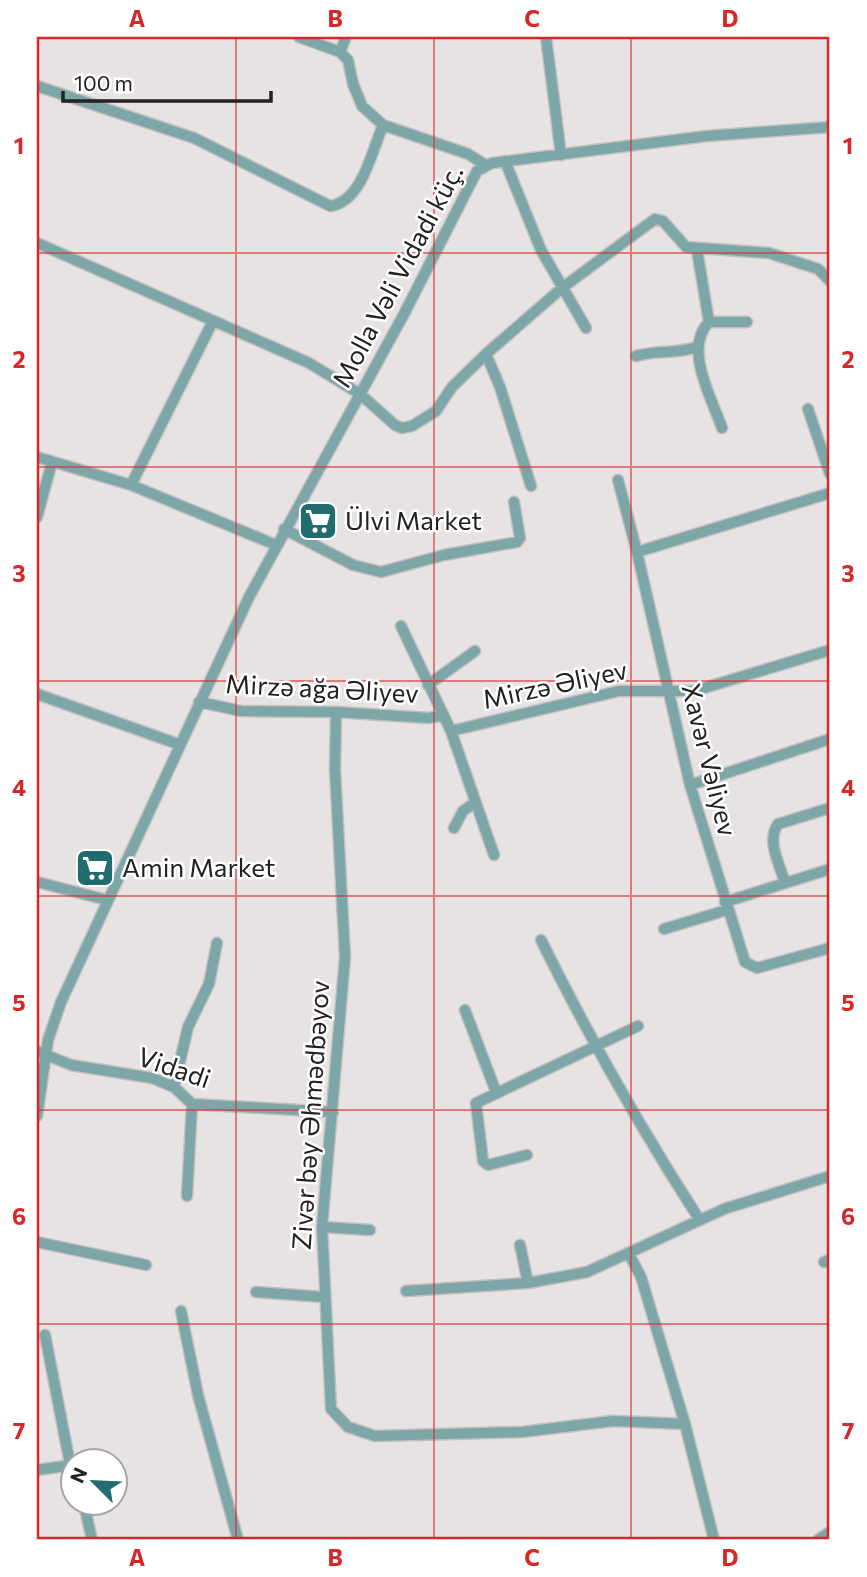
<svg xmlns="http://www.w3.org/2000/svg" width="867" height="1577" viewBox="0 0 867 1577" font-family="Commissioner,sans-serif">
	<style>
		.lines { fill: none; stroke-linecap: round; stroke-linejoin: round }
		.street-casing { stroke: #c4c0c0; stroke-width: 13 }
		.street { stroke: #7ca6a7; stroke-width: 10 }
		.grid { fill: none; stroke: #d62828; stroke-width: 2; stroke-opacity: 0.55 }
		.labels { text-anchor: middle; stroke-width: 5; stroke-linejoin: round; paint-order: stroke }
		.street-label { font-size: 26px; fill: #232121; stroke: #fff }
		.poi-label { font-size: 26px; fill: #232121; stroke: #fff; text-anchor: start }
		.neatline { fill: none; stroke: #d62828; stroke-width: 2.5 }
		.grid-label { font-size: 23px; text-anchor: middle; font-weight: bold; fill: #d62828 }
	</style>
	<rect width="100%" height="100%" fill="#e7e3e3"/>
	<g class="lines">
		<g class="street-casing">
			<path id="street" d="M299 37 340 52 348 60 353 84 362 106 383 125 468 154 484 164
				M546 37 561 155
				M340 52 346 37
				M37 86 194 138 330 206C362 202 372 151 383 125
				M505 161 541 250 586 328
				M37 243 309 363 360 394 395 425 402 428 412 426 436 411 452 387 486 354 562 288 655 219 663 221 686 247 769 253 818 269 830 281
				M697 250 709 322H747
				M709 322C683 348 712 399 722 428
				M486 354 500 387 531 486
				M636 356C660 349 672 355 697 347
				M808 409 830 474
				M37 457 131 485 276 545
				M618 480 637 552 690 785 745 962 757 968 830 948
				M131 485 213 321
				M37 517 52 462
				M284 529 353 565 381 572 444 555 517 542 520 538 514 502
				M637 552 830 493
				M401 626 451 731 494 855
				M428 685 475 651
				M37 694 178 744
				M199 702 241 711 336 712 429 718 443 715
				M336 712 335 770 345 957 322 1227 331 1409 348 1427 375 1436 522 1432 613 1421 685 1424
				M451 731 619 691H694L830 650
				M690 785 830 739
				M454 828 463 811 474 803
				M37 882 107 900
				M785 883C780 865 766 841 778 824L830 808
				M725 902 830 869
				M664 929 727 910
				M541 940C590 1039 639 1126 699 1219
				M465 1010 496 1092
				M37 1051 71 1065 152 1078 174 1087 192 1104 333 1112
				M174 1087 188 1027 209 984 217 943
				M37 1116 48 1040 61 1002 249 597 404 314 477 171 492 163 707 136 830 127
				M527 1155 488 1165 483 1161 476 1103 638 1026
				M187 1196 192 1104
				M322 1227 370 1230
				M37 1242 146 1265
				M520 1245 528 1283
				M629 1254 641 1277 685 1424 714 1540
				M824 1262 830 1260
				M406 1291 528 1283 587 1272 724 1209 830 1176
				M256 1292 323 1297
				M181 1311 198 1395 238 1540
				M45 1335 71 1469
				M37 1470 65 1466 74 1471
				M84 1504 92 1540
				M818 1540 830 1532"/>
		</g>
		<use href="#street" class="street"/>
	</g>
	<path class="grid" d="M236 37V1540M434 37V1540M631 37V1540M37 253H830M37 467H830M37 681H830M37 896H830M37 1110H830M37 1324H830"/>
	<defs>
		<g id="supermarket-square" transform="scale(2.0125)"><rect x="-9" y="-9" width="18" height="18" rx="4" fill="#206c6f" stroke="#fff"/><path d="M-6-5.5h2.5l.6 2H6L4.5 2H-2.5L-4.4-4H-6ZM-1.5 3.2a1.3 1.3 0 1 0 .1 0ZM3 3.2a1.3 1.3 0 1 0 .1 0Z" fill="#fff"/></g>
	</defs>
	<g fill-rule="evenodd">
		<use href="#supermarket-square" x="318" y="521"/>
		<use href="#supermarket-square" x="95" y="868"/>
	</g>
	<g class="labels">
		<g class="street-label">
			<text transform="translate(398 276) rotate(-62)" y="9">Molla Vəli Vidadi küç.</text>
			<text transform="translate(555 685) rotate(-12)" y="9">Mirzə Əliyev</text>
			<text transform="translate(322 689) rotate(3)" y="9">Mirzə ağa Əliyev</text>
			<text transform="translate(709 760) rotate(76)" y="9">Xavər Vəliyev</text>
			<text transform="translate(174 1068) rotate(19)" y="9">Vidadi</text>
			<text transform="translate(311 1115) rotate(-86)" y="9">Zivər bəy Əhmədbəyov</text>
		</g>
		<g class="poi-label">
			<text x="345" y="530">Ülvi Market</text>
			<text x="122" y="877">Amin Market</text>
		</g>
	</g>
	<rect width="867" height="1577" fill="none" stroke="#ffffff" stroke-width="77"/>
	<g transform="translate(94 1482) rotate(294)"><circle r="33" fill="#ffffff" stroke="#a7a6a6" stroke-width="2"/>
	<path d="M0-5L12 26L0 18L-12 26Z" fill="#206c6f"/>
	<text y="-10" font-size="19" font-weight="bold" text-anchor="middle" fill="#232121">N</text>
	</g>
	<path d="M63 91v10h208v-10" fill="none" stroke="#232121" stroke-width="3.5"/>
	<text x="74" y="91" font-size="21" fill="#232121" stroke="#ffffff" stroke-width="5" paint-order="stroke">100 m</text>
	<rect x="38" y="38" width="790" height="1500" class="neatline"/>
	<g class="grid-label">
		<text x="137" y="27">A</text>
		<text x="335" y="27">B</text>
		<text x="532" y="27">C</text>
		<text x="730" y="27">D</text>
		<text x="19" y="154">1</text>
		<text x="848" y="154">1</text>
		<text x="19" y="368">2</text>
		<text x="848" y="368">2</text>
		<text x="19" y="582">3</text>
		<text x="848" y="582">3</text>
		<text x="19" y="796">4</text>
		<text x="848" y="796">4</text>
		<text x="19" y="1011">5</text>
		<text x="848" y="1011">5</text>
		<text x="19" y="1225">6</text>
		<text x="848" y="1225">6</text>
		<text x="19" y="1439">7</text>
		<text x="848" y="1439">7</text>
		<text x="137" y="1566">A</text>
		<text x="335" y="1566">B</text>
		<text x="532" y="1566">C</text>
		<text x="730" y="1566">D</text>
	</g>
</svg>
